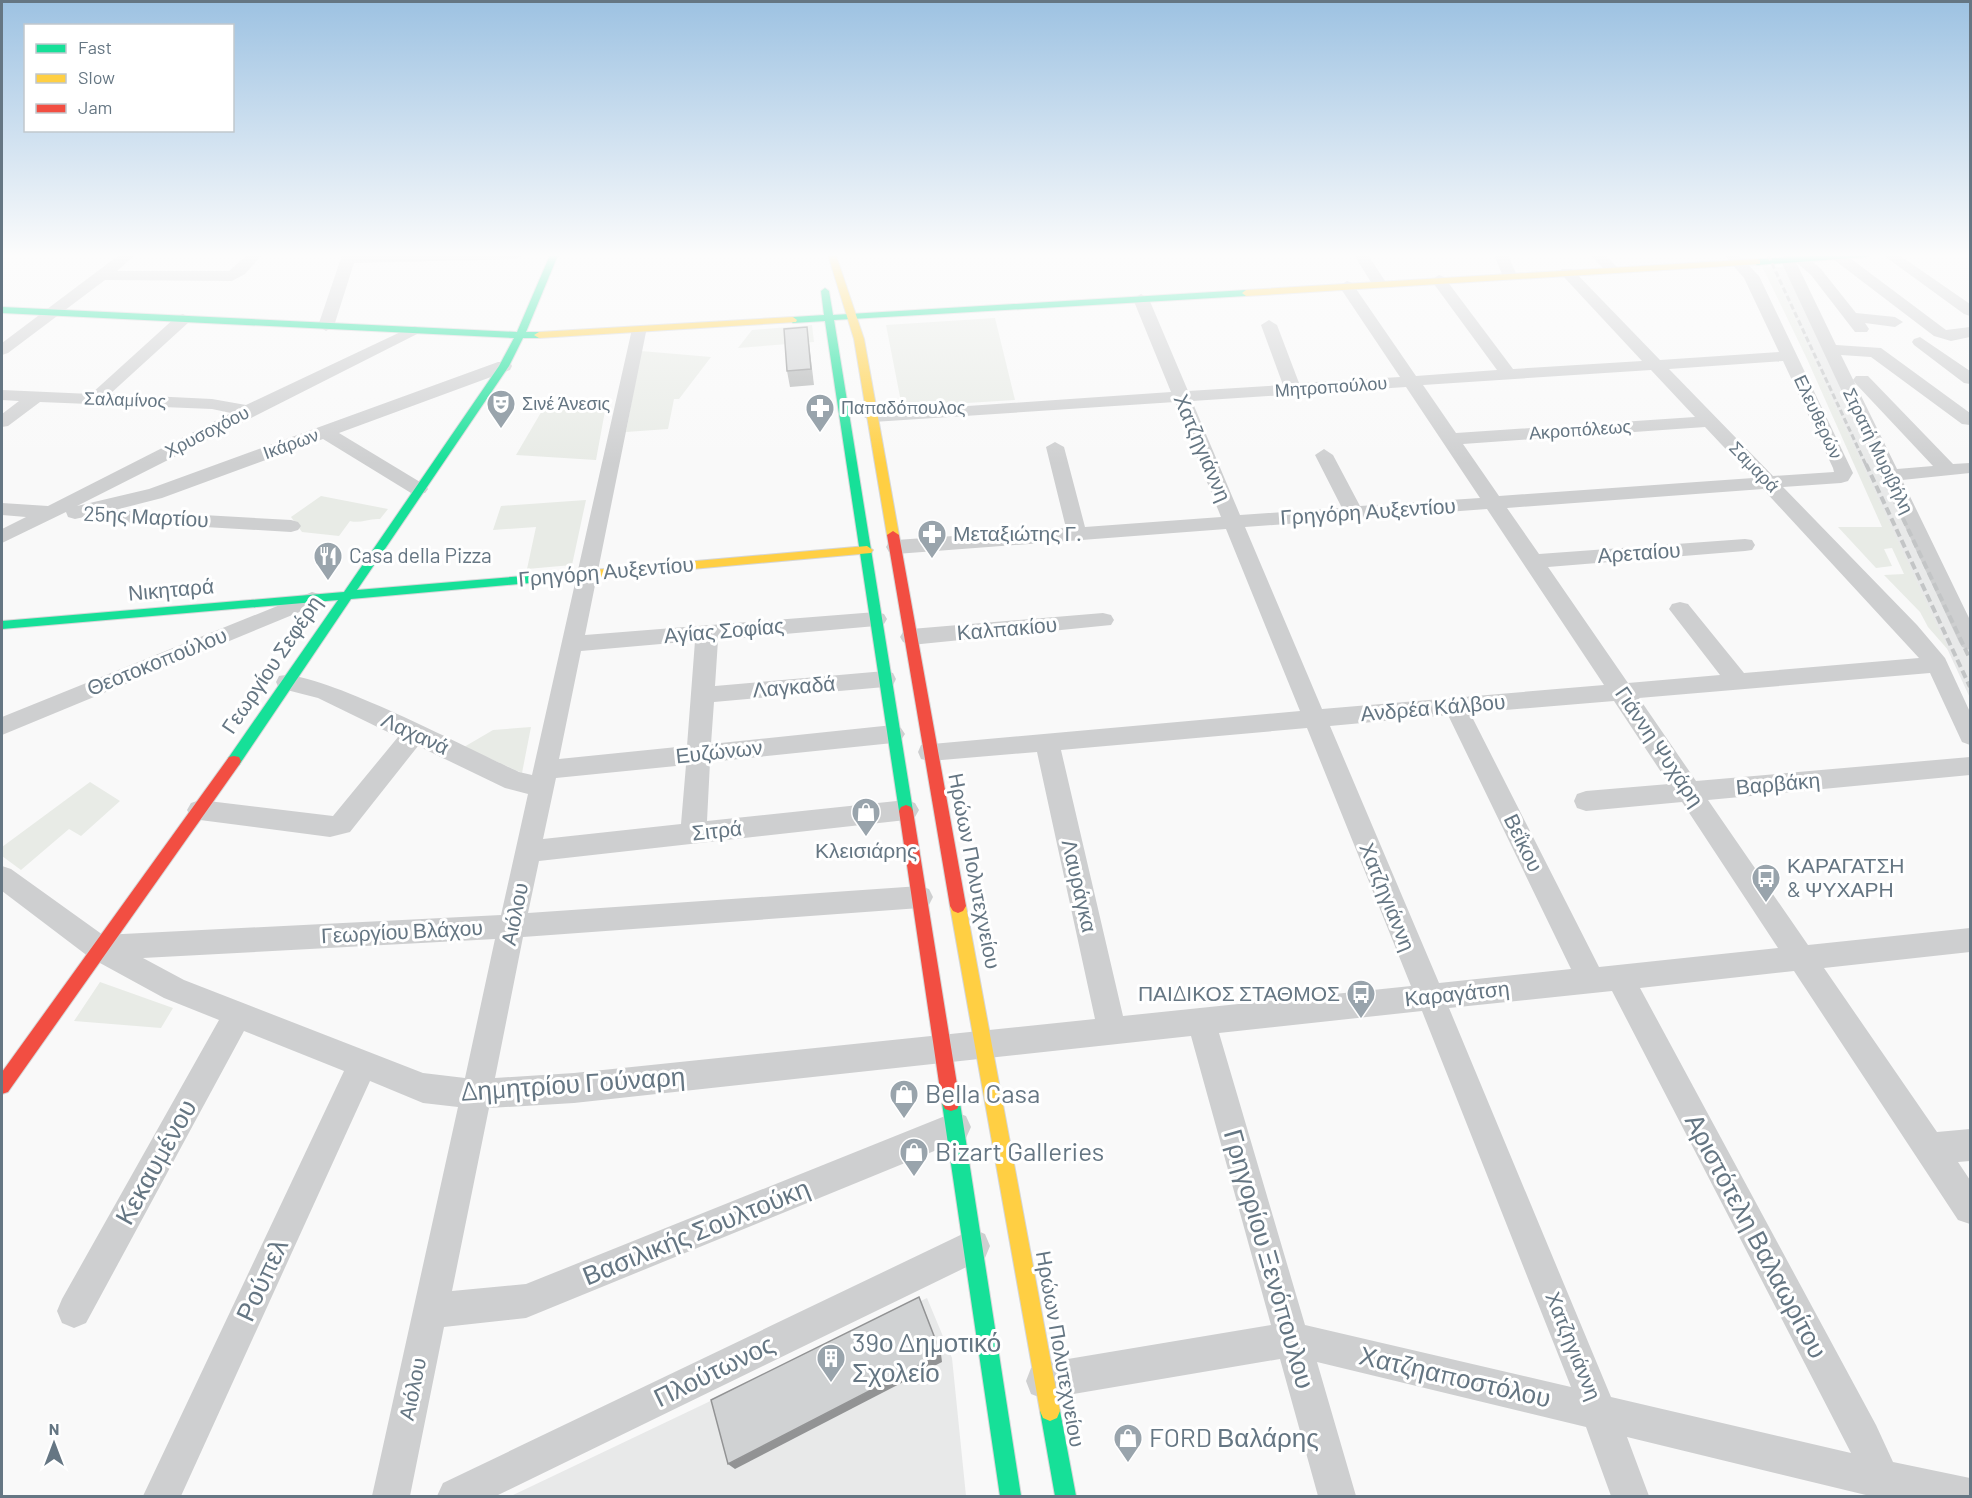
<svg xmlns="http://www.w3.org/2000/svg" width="1972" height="1498" viewBox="0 0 1972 1498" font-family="Barlow,sans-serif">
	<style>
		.built { fill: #e8e9e9 }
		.green { fill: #e8ebe6 }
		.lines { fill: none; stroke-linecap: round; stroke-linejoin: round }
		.fast-casing { stroke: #d5d6d7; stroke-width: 2 }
		.slow-casing { stroke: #d5d6d7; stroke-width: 2 }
		.jam-casing { stroke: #d5d6d7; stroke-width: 2 }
		.street { fill: #cecfd0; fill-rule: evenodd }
		.fast { fill: #16e098; fill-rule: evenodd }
		.slow { fill: #ffcf43; fill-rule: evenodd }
		.jam { fill: #f24e42; fill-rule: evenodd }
		.rail-far1 { stroke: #c3c5c6; stroke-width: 3; stroke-dasharray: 6 3; stroke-linecap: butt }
		.rail { stroke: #c3c5c6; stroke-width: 4; stroke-dasharray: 8 4; stroke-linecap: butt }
		.wall { fill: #b3b5b5 }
		.shaded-wall { fill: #929394 }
		.building { fill: #d0d2d3; stroke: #929394; stroke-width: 1.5 }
		.labels { text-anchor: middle; stroke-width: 6; stroke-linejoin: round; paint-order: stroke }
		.far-street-label { font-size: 18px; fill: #657683; stroke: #fff }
		.far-poi-label { font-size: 18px; fill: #657683; stroke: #fff; text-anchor: start }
		.street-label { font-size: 21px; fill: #657683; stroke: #fff }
		.poi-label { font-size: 21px; fill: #657683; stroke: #fff; text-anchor: start }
		.near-street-label { font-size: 26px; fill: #657683; stroke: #fff }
		.near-poi-label { font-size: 26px; fill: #657683; stroke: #fff; text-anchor: start }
	</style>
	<rect width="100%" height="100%" fill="#f9f9f9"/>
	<path class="built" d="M1771 267H1794L1970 631V698Z
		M927 1298 952 1358 966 1496H511Z"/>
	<path class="green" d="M1762 266 1771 267 1949 651 1928 627 1920 612 1884 575 1904 574 1892 548 1884 549 1892 566 1876 568 1838 527H1882L1807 359Z
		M995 318 1015 400 902 407 886 325Z
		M812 325 814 342 738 348 752 330Z
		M641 351 711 357 679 399H674L668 429 626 432Z
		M543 409 605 411 596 460 516 455Z
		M321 496 388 509 380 519C369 518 360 524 350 521L339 536 302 532 291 517Z
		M586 500 572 565 527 569 536 527 493 530 501 506Z
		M531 727 522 773 464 747 493 730Z
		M90 782 120 801 81 836 69 829 21 870 2 856V847Z
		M100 982 173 1008 161 1028 74 1021Z"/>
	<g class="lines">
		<g class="fast-casing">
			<path id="fast" d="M550 255H558L526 332H539L544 335 539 338H523L509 366 357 590 548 574 554 578 552 581 351 599 239 765H229L227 761 229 757 338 600 2 629V621L344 592 499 366 514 338 2 313V307L517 332Z
				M1832 255H1869L1865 257 1757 265 1753 262 1757 259Z
				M825 288 829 291 833 315 1246 290 1250 293 1246 296 834 320 913 811 911 815H901L899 811 825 321 793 323 789 320 793 317 824 315 821 291Z
				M951 1095 957 1097 960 1103 1021 1496H1000L942 1103 945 1097Z
				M1050 1401 1057 1404 1060 1411 1076 1496H1055L1040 1411 1043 1404Z"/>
		</g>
		<g class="slow-casing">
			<path id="slow" d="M828 255H836L864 339 899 535 893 539 887 535 854 339Z
				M1757 259 1760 260V264L1246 296 1242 293 1246 290Z
				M793 317 797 320 796 322 539 338 534 335 539 332Z
				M867 546 873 550 871 553 548 582 542 578 548 574Z
				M958 899 963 901 966 906 1060 1411 1057 1418 1050 1421 1043 1418 1040 1411 950 906 953 901Z"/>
		</g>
		<g class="jam-casing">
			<path id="jam" d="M893 531 899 535 966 906 963 911 958 913 953 911 950 906 887 535Z
				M234 756 239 757 241 761 239 765 8 1092 2 1094V1072L229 757Z
				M906 805 911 807 913 811 960 1103 957 1109 951 1111 945 1109 942 1103 899 811 901 807Z"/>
		</g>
		<path class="street" d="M119 255H135L117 271H229L247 255H262L245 274 232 281 105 280 8 353 2 355V343Z
			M342 255H524L517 259 354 263 334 326 326 331 318 326Z
			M1354 255H1368L1387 284 1384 287H1374Z
			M1494 255H1508L1517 276 1514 279H1504Z
			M1590 255H1605L1620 270 1618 273H1608Z
			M1724 255H1739L1759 276 1853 473 1848 481 1841 483 1783 487 1917 625 1945 658 1970 712V745L1962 742 1930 673 1639 698 1696 781 1970 757V775L1708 800 1808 945 1970 928V952L1824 968 1937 1132 1970 1129V1161L1958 1162 1970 1180V1224L1958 1220 1794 971 1640 988 1876 1425 1893 1462 1970 1478V1496H1870L1627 1437 1649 1496H1611L1586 1427 1317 1362 1356 1496H1318L1280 1359 1044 1399 1031 1394 1026 1381 1031 1368 1044 1363 1271 1325 1191 1036 574 1103 489 1108 452 1291 526 1284 955 1112 966 1116 971 1127 966 1138 526 1318 444 1327 410 1496H372L458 1107 423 1103 370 1081 181 1496H143L344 1071 244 1031 86 1323 74 1328 62 1323 57 1311 62 1299 219 1020 164 998 89 957 2 891V866L11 869 103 935 501 915 528 794 505 788 418 746 350 832 330 837 200 820 191 817 187 810 191 803 200 800 333 816 398 737 318 698 279 688 276 682 279 676C312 666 479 754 519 772L532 775 632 329H644L646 332 585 635 876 612 884 614 887 619 884 624 876 626 718 640 715 686 885 671 893 673 896 679 893 685 885 687 714 702 711 744 893 725 901 728 905 734 901 740 893 743 710 762 707 821 906 800 915 803 919 810 915 817 906 820 539 861 528 913 920 886 929 889 933 897 929 905 920 908 523 937 495 1078 574 1073 1095 1019 1037 752 930 761 921 759 918 752 921 745 1300 711 1226 529 896 554 889 552 886 547 889 542 896 540 1066 528 1046 447 1055 442 1064 447 1085 527 1221 517 1175 402 873 422 864 417 867 413 1171 392 1133 299 1141 294 1149 299 1188 391 1283 385 1261 325 1269 320 1277 325 1299 383 1400 377 1339 286 1347 281 1352 283 1416 376 1497 370 1431 280 1439 275 1444 277 1513 369 1642 361 1562 275 1559 272 1562 269H1572L1660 360 1779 352 1744 278ZM1783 361 1833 468 1834 472 1773 476 1669 369ZM1651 370 1695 417 1456 433 1423 385ZM1406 387 1480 498 1360 506 1333 455 1324 449 1315 455 1342 508 1240 515 1192 401ZM1705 427 1753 478 1499 496 1463 444ZM1763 489 1919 658 1744 673 1688 604 1680 602 1672 604 1669 609 1720 675 1628 683 1548 567 1745 551 1752 550 1755 545 1752 540 1745 539 1539 554 1507 508ZM1487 509 1604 685 1322 709 1245 527ZM695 641 687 746 559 759 581 651ZM1614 701 1669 784 1586 791 1577 794 1574 801 1577 808 1586 811 1682 802 1778 948 1599 967 1470 713ZM1448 715 1571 969 1439 983 1330 726ZM1307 728 1411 986 1123 1016 1061 750ZM686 765 681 824 543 839 556 778ZM495 939 465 1078 423 1073 184 980 143 958ZM1612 991 1850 1451 1851 1453 1611 1397 1449 1008ZM1422 1011 1571 1387 1305 1325 1219 1033Z
			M1805 255 1821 269 1856 313 1895 317 1903 322 1895 327 1865 323 1869 329 1867 332H1855L1811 275 1796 262 1836 345 1881 348 1970 413V425L1962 424 1871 357 1841 355 1897 469 1933 466 1856 384 1853 380 1856 376H1868L1953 464 1970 463V473L1902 480 1970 620V650L1962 647 1959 642 1780 259 1787 255Z
			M1832 255H1846L1946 330 1970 327V337L1951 341 1934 336 1833 259Z
			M1883 255H1899L1970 304V316L1964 314Z
			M183 314 191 319 189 322 110 394 212 399 246 405 409 328 415 326 423 331 77 506 149 489 498 362H510L512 366 510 370 339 433 425 485 428 489 425 493H411L323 439 162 498 115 510 291 520 298 522 301 526 298 530 291 532 103 521 96 519 93 515 75 519 68 517 66 512 2 543V529L26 517 2 515V503L48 506 231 413 212 409 40 402 8 426 2 427V414L19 401 2 400V390L91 394 177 316Z
			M1920 337 1970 371V384L1964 383 1914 345 1912 342 1914 339Z
			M312 592 319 594 323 599 319 604 2 735V717Z
			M1103 613 1111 615 1114 620 1111 625 911 645 903 642 900 637 903 632 911 629Z
			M973 1229 985 1234 990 1246 985 1258 496 1496H437L443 1483Z"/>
		<use href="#fast" class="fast"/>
		<use href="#slow" class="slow"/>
		<use href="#jam" class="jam"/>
		<path class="rail-far1" d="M1768 255 1866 465
			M1857 421 1878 465"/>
		<path class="rail" d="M1866 464 1970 687
			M1877 464 1970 659"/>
	</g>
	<path class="wall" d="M807 327 814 385 790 387 787 371Z"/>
	<path class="shaded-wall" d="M941 1354 942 1362 735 1469 728 1464Z"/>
	<path class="building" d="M807 327 811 369 787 371 784 329Z
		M919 1297 941 1354 728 1464 711 1400Z"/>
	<linearGradient id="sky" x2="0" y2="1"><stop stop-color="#9dc2e2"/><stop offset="0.55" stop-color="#fcfcfc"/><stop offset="1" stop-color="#fcfcfc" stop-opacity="0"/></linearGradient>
	<rect width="1972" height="464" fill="url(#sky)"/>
	<defs>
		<g id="theatre-pin" transform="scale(1.5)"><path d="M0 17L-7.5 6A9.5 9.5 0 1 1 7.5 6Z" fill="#99a4ac" stroke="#fff"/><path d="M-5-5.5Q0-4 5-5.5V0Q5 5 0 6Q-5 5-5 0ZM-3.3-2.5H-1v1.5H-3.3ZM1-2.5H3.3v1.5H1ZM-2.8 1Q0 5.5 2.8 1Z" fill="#fff"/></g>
		<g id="pharmacy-pin" transform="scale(1.5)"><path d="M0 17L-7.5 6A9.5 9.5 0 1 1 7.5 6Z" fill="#99a4ac" stroke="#fff"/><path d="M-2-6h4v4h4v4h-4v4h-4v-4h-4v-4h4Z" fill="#fff"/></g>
		<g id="restaurant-pin" transform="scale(1.5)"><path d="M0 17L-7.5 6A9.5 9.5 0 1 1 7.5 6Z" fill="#99a4ac" stroke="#fff"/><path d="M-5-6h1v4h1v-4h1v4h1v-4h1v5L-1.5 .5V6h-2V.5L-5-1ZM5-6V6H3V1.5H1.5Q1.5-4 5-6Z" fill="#fff"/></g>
		<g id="shop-pin" transform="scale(1.5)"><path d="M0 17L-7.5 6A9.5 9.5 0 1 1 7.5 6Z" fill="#99a4ac" stroke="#fff"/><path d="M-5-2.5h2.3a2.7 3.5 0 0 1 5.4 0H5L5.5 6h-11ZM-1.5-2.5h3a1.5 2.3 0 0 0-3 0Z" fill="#fff"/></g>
		<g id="bus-pin" transform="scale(1.5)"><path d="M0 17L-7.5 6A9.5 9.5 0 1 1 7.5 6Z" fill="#99a4ac" stroke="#fff"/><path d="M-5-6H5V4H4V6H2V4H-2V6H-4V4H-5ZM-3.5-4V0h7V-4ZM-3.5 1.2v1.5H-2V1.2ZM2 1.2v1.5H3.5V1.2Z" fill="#fff"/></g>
		<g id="building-pin" transform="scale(1.5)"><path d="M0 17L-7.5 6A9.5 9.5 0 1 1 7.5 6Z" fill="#99a4ac" stroke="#fff"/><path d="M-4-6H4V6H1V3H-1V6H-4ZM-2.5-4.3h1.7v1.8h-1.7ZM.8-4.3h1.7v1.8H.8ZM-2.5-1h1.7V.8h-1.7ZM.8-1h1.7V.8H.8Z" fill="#fff"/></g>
	</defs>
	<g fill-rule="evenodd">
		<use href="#theatre-pin" x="501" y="404"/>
		<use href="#pharmacy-pin" x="820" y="408"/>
		<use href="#pharmacy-pin" x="932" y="534"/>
		<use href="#restaurant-pin" x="328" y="556"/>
		<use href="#shop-pin" x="866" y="812"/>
		<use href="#bus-pin" x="1766" y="878"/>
		<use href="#bus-pin" x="1361" y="994"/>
		<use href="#shop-pin" x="904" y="1094"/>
		<use href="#shop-pin" x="914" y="1152"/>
		<use href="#building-pin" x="831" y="1358"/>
		<use href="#shop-pin" x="1128" y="1438"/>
	</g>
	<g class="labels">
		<g class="far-street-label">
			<text transform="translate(1331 387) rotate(-4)" y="6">Μητροπούλου</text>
			<text transform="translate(125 400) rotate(2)" y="6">Σαλαμίνος</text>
			<text transform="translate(1818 417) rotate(65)" y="6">Ελευθερών</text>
			<text transform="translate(1580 430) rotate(-4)" y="6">Ακροπόλεως</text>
			<text transform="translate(207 432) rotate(-27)" y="6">Χρυσοχόου</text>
			<text transform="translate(291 444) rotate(-20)" y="6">Ικάρων</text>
			<text transform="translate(1878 451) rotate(64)" y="6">Στρατή Μυριβήλη</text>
			<text transform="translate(1754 467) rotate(46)" y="6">Σαμαρά</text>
		</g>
		<g class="far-poi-label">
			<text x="522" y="410">Σινέ Άνεσις</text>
			<text x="841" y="414">Παπαδόπουλος</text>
		</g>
		<g class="street-label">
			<text transform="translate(1202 448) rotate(67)" y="7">Χατζηγιάννη</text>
			<text transform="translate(1368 512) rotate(-4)" y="7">Γρηγόρη Αυξεντίου</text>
			<text transform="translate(146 517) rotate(3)" y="7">25ης Μαρτίου</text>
			<text transform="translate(1639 553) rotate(-4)" y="7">Αρεταίου</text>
			<text transform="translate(606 572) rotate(-5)" y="7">Γρηγόρη Αυξεντίου</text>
			<text transform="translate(171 590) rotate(-5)" y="7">Νικηταρά</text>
			<text transform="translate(1007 629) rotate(-5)" y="7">Καλπακίου</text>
			<text transform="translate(724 631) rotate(-5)" y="7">Αγίας Σοφίας</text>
			<text transform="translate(157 662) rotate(-22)" y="7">Θεοτοκοπούλου</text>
			<text transform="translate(272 665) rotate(-56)" y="7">Γεωργίου Σεφέρη</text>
			<text transform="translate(794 687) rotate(-5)" y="7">Λαγκαδά</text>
			<text transform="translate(1433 708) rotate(-5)" y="7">Ανδρέα Κάλβου</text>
			<text transform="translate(415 734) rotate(25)" y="7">Λαχανά</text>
			<text transform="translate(1659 747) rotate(56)" y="7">Γιάννη Ψυχάρη</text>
			<text transform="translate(719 752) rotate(-6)" y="7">Ευζώνων</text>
			<text transform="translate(1778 784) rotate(-5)" y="7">Βαρβάκη</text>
			<text transform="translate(717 831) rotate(-6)" y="7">Σιτρά</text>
			<text transform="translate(1523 843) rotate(64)" y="7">Βεΐκου</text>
			<text transform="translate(974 871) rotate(79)" y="7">Ηρώων Πολυτεχνείου</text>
			<text transform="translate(1079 886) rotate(77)" y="7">Λαυράγκα</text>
			<text transform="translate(1387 897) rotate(68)" y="7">Χατζηγιάννη</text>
			<text transform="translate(515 914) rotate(-78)" y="7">Αιόλου</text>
			<text transform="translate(402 932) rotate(-3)" y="7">Γεωργίου Βλάχου</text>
			<text transform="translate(1457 994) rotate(-6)" y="7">Καραγάτση</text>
			<text transform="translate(1573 1346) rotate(68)" y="7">Χατζηγιάννη</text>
			<text transform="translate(1060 1349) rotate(80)" y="7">Ηρώων Πολυτεχνείου</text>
			<text transform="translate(413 1389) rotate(-78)" y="7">Αιόλου</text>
		</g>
		<g class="poi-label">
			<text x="953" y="541">Μεταξιώτης Γ.</text>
			<text x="349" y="563">Casa della Pizza</text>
			<text x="866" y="858" text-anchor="middle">Κλεισιάρης</text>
			<text x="1787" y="873">ΚΑΡΑΓΑΤΣΗ<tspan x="1787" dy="24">&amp; ΨΥΧΑΡΗ</tspan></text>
			<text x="1340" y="1001" text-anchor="end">ΠΑΙΔΙΚΟΣ ΣΤΑΘΜΟΣ</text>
		</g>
		<g class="near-street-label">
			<text transform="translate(573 1084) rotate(-4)" y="9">Δημητρίου Γούναρη</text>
			<text transform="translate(156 1162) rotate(-61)" y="9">Κεκαυμένου</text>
			<text transform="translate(696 1232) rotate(-22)" y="9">Βασιλικής Σουλτούκη</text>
			<text transform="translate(1756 1236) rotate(62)" y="9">Αριστότελη Βαλαωρίτου</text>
			<text transform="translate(1269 1259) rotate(74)" y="9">Γρηγορίου Ξενόπουλου</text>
			<text transform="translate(262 1280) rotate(-65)" y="9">Ρούπελ</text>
			<text transform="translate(714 1371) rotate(-26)" y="9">Πλούτωνος</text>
			<text transform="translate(1455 1377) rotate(13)" y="9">Χατζηαποστόλου</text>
		</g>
		<g class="near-poi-label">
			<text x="925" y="1103">Bella Casa</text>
			<text x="935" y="1161">Bizart Galleries</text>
			<text x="852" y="1352">39ο Δημοτικό<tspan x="852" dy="30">Σχολείο</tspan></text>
			<text x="1149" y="1447">FORD Βαλάρης</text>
		</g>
	</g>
	<rect width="1972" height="1498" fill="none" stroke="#657683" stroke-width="6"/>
	<rect x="24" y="24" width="210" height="108" fill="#ffffff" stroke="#c1c8cd" stroke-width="1.5"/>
	<rect x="36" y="44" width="30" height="9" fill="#16e098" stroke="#c1c8cd" stroke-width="1.5"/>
	<text x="78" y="54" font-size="18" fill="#657683">Fast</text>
	<rect x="36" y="74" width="30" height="9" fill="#ffcf43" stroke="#c1c8cd" stroke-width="1.5"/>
	<text x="78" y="84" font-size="18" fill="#657683">Slow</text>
	<rect x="36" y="104" width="30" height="9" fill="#f24e42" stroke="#c1c8cd" stroke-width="1.5"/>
	<text x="78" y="114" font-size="18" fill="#657683">Jam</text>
	<g transform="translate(54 1444)" stroke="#ffffff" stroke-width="4.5" paint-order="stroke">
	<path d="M0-4.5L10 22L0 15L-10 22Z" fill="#657683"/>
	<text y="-9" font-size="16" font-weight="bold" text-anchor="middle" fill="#657683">N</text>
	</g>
</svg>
